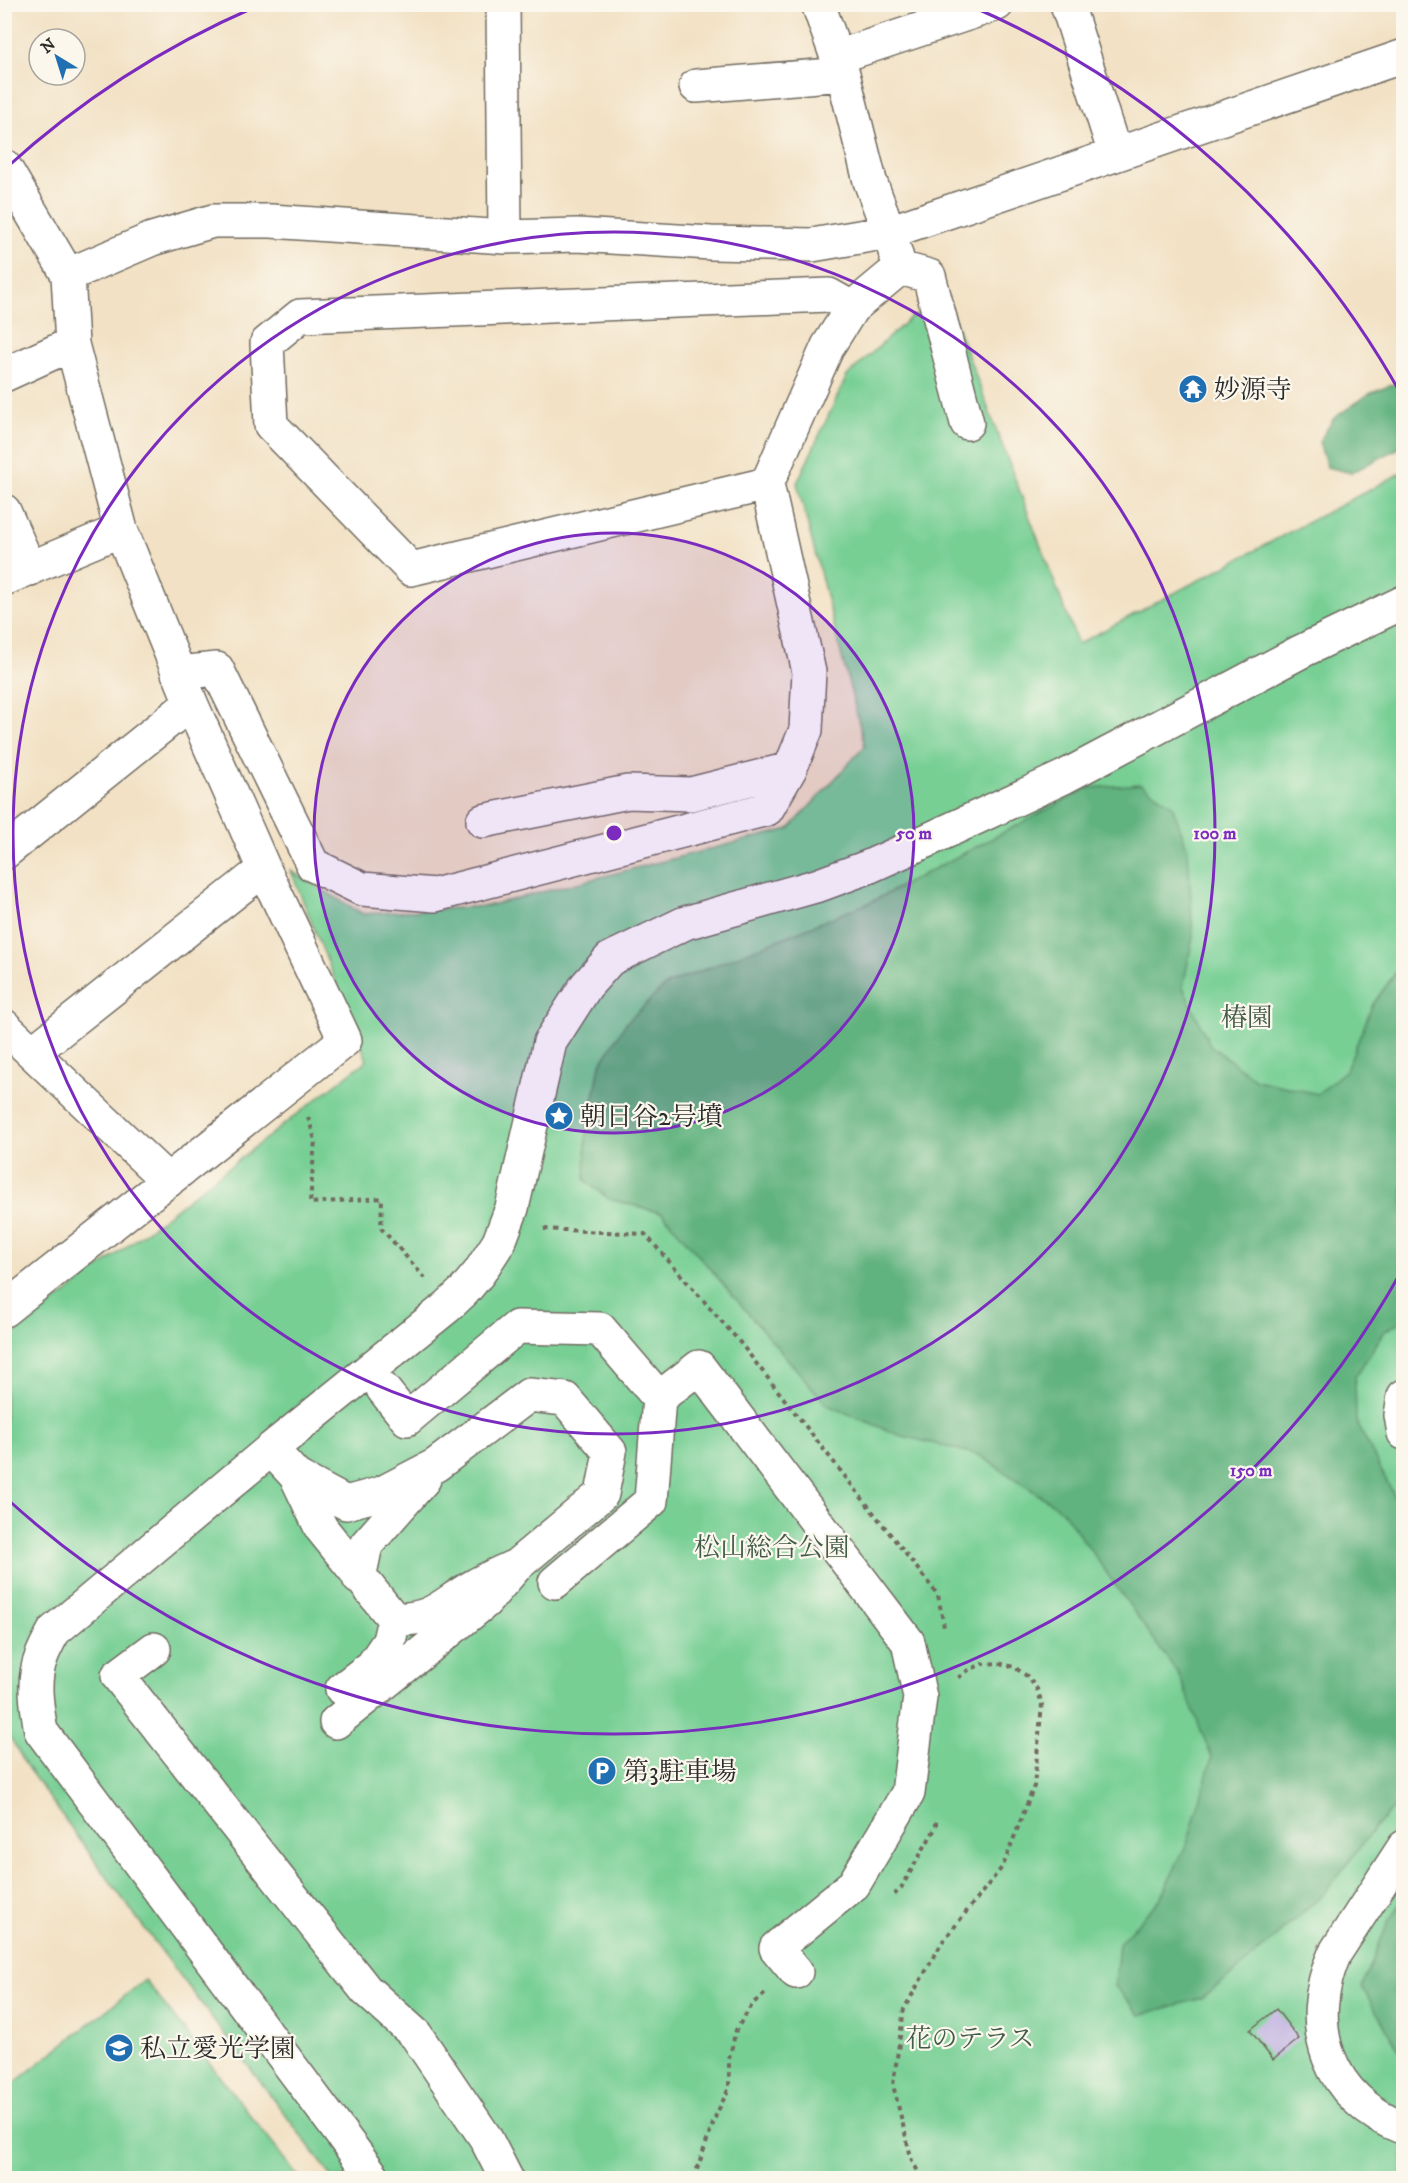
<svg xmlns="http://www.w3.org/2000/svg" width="1408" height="2183" viewBox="0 0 1408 2183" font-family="'IM FELL DW Pica','Noto Serif JP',serif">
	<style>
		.green { fill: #77cf94; stroke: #517d60; stroke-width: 1.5 }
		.forest { fill: #61b27e; stroke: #466e54; stroke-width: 1.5 }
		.building { fill: #c3b5e2 }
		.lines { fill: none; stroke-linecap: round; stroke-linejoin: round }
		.minor-casing { stroke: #716b61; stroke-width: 36 }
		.path { stroke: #716b61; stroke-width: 4; stroke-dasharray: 4.5 4.5; stroke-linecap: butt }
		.minor { stroke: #fff; stroke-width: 33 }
		.ring { fill: none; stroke: #7b2cbf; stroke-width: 3 }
		.labels { text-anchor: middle; stroke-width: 4.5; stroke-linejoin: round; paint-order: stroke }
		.poi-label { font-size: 26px; fill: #2b2b2b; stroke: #fbf7ec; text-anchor: start }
		.park-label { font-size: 26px; fill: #425c4a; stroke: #fbf7ec }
		.centre { fill: #7b2cbf; stroke: #fbf7ec; stroke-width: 3 }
		.ring-label { font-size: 18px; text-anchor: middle; font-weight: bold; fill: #7b2cbf; stroke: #fbf7ec; stroke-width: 4.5; stroke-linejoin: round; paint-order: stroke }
	</style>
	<rect width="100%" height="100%" fill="#fbf7ec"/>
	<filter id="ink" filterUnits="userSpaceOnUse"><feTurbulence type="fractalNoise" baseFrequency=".0167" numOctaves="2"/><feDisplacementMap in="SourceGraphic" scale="12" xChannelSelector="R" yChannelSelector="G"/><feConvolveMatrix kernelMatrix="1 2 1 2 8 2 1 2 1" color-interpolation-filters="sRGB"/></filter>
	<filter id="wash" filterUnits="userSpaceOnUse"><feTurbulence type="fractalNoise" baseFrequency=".008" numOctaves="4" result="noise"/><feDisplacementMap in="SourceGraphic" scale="24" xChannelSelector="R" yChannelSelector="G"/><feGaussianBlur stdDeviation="1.35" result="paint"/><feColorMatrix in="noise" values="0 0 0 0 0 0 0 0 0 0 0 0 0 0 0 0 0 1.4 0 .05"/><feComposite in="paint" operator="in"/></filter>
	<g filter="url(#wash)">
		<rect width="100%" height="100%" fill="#f2e1c4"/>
		<path class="green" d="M948 303 1078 644 1403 472V2178H333L136 1917 27 1767 5 1728V1341L367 1060 291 871 363 914 487 906 789 829 865 746 797 483 847 376 911 317Z
			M145 1980 299 2178H5V2090Z"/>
		<path class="forest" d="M1403 380V446L1351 473 1327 467 1319 442 1334 418 1369 394Z
			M1141 784 1172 805 1188 850 1193 937 1183 987 1210 1045 1256 1080 1318 1094 1346 1070 1373 1004 1403 962V1320L1385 1331 1355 1377 1356 1421 1403 1513 1404 1798 1377 1825 1324 1894 1238 1970 1202 1998 1140 2015 1115 1986 1119 1943 1160 1899 1188 1841 1212 1758 1179 1675 1062 1510 979 1455 899 1435 827 1405 662 1213 609 1199 585 1180 586 1139 600 1065 626 1023 666 985 871 902 1088 788Z
			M1403 1901V2057L1362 1987 1388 1922Z"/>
		<g id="blocks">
			<path class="building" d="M1276 2009 1299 2039 1273 2060 1250 2030Z"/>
		</g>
	</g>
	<g filter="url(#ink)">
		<use href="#blocks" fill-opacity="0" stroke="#716b61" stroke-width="1.5"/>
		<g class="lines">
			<g class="minor-casing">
				<path id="minor" d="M503 4 505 237
					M1067 4 1115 154
					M837 57 997 4
					M696 86 843 74
					M4 166 68 275 72 344 121 530 191 703 264 869 345 1040 4 1310
					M900 268 929 276 967 423
					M68 275 152 239 213 221H271L505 237 577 235 711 243 812 245 889 232 1404 56
					M4 375 72 344
					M767 484 411 569 271 425 267 343 300 316 829 295 852 308
					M4 511 30 569
					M4 579 121 530
					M178 673 217 669 313 865 362 889 435 895 767 809 790 769 806 730 809 672 767 484 828 346 852 308 900 268 889 232 870 181 843 74 818 4
					M483 821 628 792 691 794 790 769
					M4 853 191 703
					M4 1026 168 1181
					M33 1052 264 869
					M383 1389 407 1419 517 1327 600 1329 659 1398 651 1501 555 1582
					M1404 1396 1401 1415 1404 1433
					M659 1398 699 1367 908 1642 920 1697 908 1793 854 1884 776 1948 796 1972
					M271 1449 54 1631C49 1640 44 1649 41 1658 32 1680 37 1708 41 1731L374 2178
					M296 1476 346 1503 382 1493 436 1465 529 1395 565 1399 610 1452 602 1494 517 1565 485 1602 336 1722
					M517 1565C503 1572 488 1578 474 1586 443 1603 434 1621 394 1619L321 1528 296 1476 271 1449 447 1307 464 1291 479 1273 499 1242 512 1208 550 1042 586 986 610 959 685 923 819 885 868 867 928 840 1064 777 1300 652 1404 602
					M359 1578 366 1545 424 1479
					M154 1649 118 1676 366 1990 416 2035 485 2137 506 2178
					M342 1689 372 1666 389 1641 394 1619
					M1404 1847 1335 1953C1303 2025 1327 2099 1404 2128"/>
			</g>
			<path class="path" d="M308 1117 315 1140 310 1203 382 1198 381 1228 425 1278
				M544 1229 645 1234 738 1340 938 1595 944 1627
				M894 1895 901 1888 936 1827V1821
				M694 2178 716 2115 729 2088V2059L736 2030 753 2003 765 1994
				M922 2178 912 2161 893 2085 904 2009 943 1941 1003 1866 1034 1786 1042 1704 1037 1689 1027 1676 1014 1667 998 1663 982 1664 967 1671 955 1680"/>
			<use href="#minor" class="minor"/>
		</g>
	</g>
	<circle cx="614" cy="833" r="300" fill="#7b2cbf" fill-opacity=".12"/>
	<g class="ring">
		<circle cx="614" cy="833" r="300"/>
		<circle cx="614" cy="833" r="601"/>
		<path d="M1402 1270A901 901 0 0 1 5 1497M5 169A901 901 0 0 1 255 7M973 7A901 901 0 0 1 1402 396"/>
	</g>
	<defs>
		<g id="temple-disc" transform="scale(1.5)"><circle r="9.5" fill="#1f6fb2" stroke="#fbf7ec"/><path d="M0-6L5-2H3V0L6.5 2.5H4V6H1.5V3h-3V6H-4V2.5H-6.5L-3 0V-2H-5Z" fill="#fff"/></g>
		<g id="sight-disc" transform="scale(1.5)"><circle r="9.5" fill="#1f6fb2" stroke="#fbf7ec"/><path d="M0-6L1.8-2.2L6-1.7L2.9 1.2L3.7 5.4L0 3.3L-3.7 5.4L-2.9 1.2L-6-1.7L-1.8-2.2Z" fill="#fff"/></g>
		<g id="parking-disc" transform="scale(1.5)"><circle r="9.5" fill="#1f6fb2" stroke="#fbf7ec"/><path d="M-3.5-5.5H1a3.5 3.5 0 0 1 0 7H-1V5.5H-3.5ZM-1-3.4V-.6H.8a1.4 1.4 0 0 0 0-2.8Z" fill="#fff"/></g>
		<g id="school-disc" transform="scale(1.5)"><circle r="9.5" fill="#1f6fb2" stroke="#fbf7ec"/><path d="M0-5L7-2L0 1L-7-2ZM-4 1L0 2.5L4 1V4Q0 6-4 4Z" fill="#fff"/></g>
	</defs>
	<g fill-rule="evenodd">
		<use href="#temple-disc" x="1193" y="389"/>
		<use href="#sight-disc" x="559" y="1116"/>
		<use href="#parking-disc" x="602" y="1771"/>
		<use href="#school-disc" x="119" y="2048"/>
	</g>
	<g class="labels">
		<g class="poi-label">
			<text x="1214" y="398">妙源寺</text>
			<text x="580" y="1125">朝日谷2号墳</text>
			<text x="623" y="1780">第3駐車場</text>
			<text x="140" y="2057">私立愛光学園</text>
		</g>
		<g class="park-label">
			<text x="1247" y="1026">椿園</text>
			<text x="772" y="1556">松山総合公園</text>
			<text x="970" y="2047">花のテラス</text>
		</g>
	</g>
	<circle cx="614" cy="833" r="9" class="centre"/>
	<g class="ring-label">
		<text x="914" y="839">50 m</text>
		<text x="1215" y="839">100 m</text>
		<text x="1251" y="1476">150 m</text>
	</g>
	<rect width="1408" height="2183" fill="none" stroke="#fbf7ec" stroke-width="24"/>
	<g transform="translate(57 57) rotate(322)"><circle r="28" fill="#fbf7ec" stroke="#a8a59f" stroke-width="1.5"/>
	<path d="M0-4.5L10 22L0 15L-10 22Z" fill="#1f6fb2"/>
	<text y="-9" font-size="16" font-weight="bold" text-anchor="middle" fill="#2b2b2b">N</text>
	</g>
</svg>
